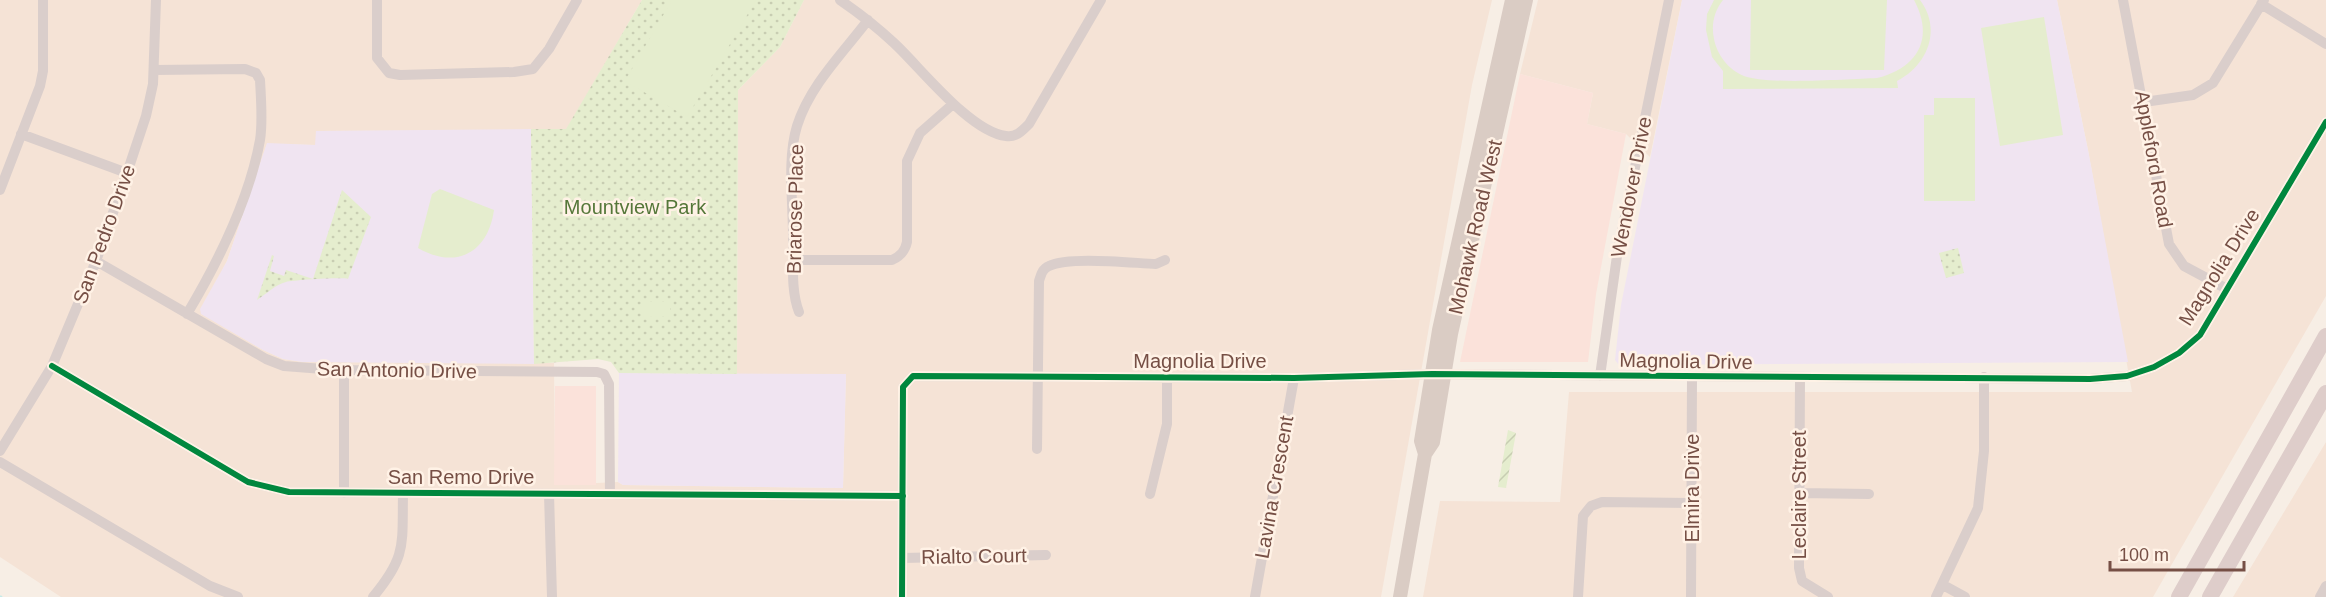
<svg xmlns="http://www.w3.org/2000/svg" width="2326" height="597" viewBox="0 0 2326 597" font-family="Helvetica,sans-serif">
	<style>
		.residential { fill: #f5e3d6 }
		.commercial { fill: #fbe2da }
		.education { fill: #f0e4f1 }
		.grass { fill: url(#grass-dots) }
		.garden { fill: url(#garden-furrows) }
		.pitch { fill: #e5edce }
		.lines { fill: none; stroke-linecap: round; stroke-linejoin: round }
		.stream { stroke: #c7eae7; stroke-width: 3 }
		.minor { stroke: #dacecb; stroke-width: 10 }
		.major { stroke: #daccc4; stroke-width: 14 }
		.highway { stroke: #decdca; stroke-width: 16 }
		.cycleway-casing { stroke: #fff2e6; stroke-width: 10 }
		.cycleway { stroke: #00873e; stroke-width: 6 }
		.labels { text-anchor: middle; stroke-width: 5; stroke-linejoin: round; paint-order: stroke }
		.street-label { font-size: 20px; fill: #764f45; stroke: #fff2e6 }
		.park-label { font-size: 20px; fill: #557739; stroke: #fff2e6 }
	</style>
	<defs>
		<pattern id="grass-dots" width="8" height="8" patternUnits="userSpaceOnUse" patternTransform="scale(1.5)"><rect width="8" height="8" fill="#e5edce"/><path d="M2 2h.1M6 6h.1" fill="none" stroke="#c8cdb2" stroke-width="1.8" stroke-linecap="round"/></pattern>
		<pattern id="garden-furrows" width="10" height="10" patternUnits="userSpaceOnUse" patternTransform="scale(1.5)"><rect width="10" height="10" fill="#e5edce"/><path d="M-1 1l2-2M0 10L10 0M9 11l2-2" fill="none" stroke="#c8cdb2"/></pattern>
	</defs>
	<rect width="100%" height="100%" fill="#f7eee5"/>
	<path class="residential" d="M0 0H642L566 130 316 131V145L267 144 227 261 201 313 263 350 283 359 303 362 554 363 555 485 618 482 623 485 843 488 846 374H737L738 90 780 47 804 0H1492L1472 85 1381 597H61L0 557Z
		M1538 0H1682L1650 157 1626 134 1587 124 1593 93 1520 74Z
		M2057 0H2326V296L2153 597H1423L1440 501 1560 502 1569 392H2132L2088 150Z
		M2326 442V597H2233Z"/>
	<path class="commercial" d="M1520 74 1593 93 1587 124 1626 134 1596 294 1588 362H1460Z
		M555 386H596V485H554Z"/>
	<path class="education" d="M1682 0H2057L2088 150 2128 362 1619 365 1615 360 1621 305Z
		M531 129 534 364 303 362 283 359 263 350 201 314 200 309 227 261 267 143 315 145 316 131Z
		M619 373 846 374 843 488 623 485 618 482Z"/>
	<path class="grass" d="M642 0H804L780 47 738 90 737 374 619 373 611 362 598 359 534 364 531 129H566Z
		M342 190 371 217 348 279C344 277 293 280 286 282 276 284 265 295 257 300L272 255 274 256 270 271 284 276 286 270 313 279Z
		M1958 248 1964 273 1946 278 1939 253Z"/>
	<path class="garden" d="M1508 430 1516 433 1506 488 1498 487Z"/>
	<path class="pitch" d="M672 0H756L687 117 625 81Z
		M1714 0H1723C1714 11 1711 25 1714 39 1717 55 1729 70 1744 76 1767 85 1849 79 1877 78 1917 68 1935 39 1914 0H1920C1942 29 1928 65 1897 81L1898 88 1723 89V71L1712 57 1706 30 1707 14Z
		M1751 0H1887L1884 70H1750Z
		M2044 17 2063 135 2000 146 1981 28Z
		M1934 98H1975V201H1924V115H1934Z
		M440 189 494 210C488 253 456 270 418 248L432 194Z
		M641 302H670V316L642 317Z"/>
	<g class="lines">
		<path class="stream" d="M0 597H1"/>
		<path class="minor" d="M377 0V58L389 73 400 75 514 72 533 69 549 49 577 0
			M840 0C859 13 877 27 894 43 920 67 970 132 1006 136 1016 138 1023 130 1029 124L1101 0
			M2123 0 2169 244 2184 266 2227 289
			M2261 4 2326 44
			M154 70 245 69 256 73 260 80C261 99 263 122 260 140 249 201 218 262 187 314
			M2144 102 2193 95 2213 83 2264 0
			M21 134 127 173
			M0 190 40 86 43 71V0
			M794 260H892C901 256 905 251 907 242V161L920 133 953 104
			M96 261 266 359 284 366 336 370 597 372 604 374 609 384 610 494
			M799 312C790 289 794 260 793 235 793 201 787 159 797 126 810 85 843 53 868 20
			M52 366 248 482 289 492 903 496
			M1600 376 1617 256 1669 0
			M1800 378 1799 568 1802 581 1828 597
			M1037 449 1039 281C1041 275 1042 269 1049 266 1069 256 1131 263 1156 264L1165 260
			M0 451 52 366 96 261 127 173 146 116 153 84 156 0
			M0 462 210 586 238 597
			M344 493V370
			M1800 493 1869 494
			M549 494 552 597
			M1150 494 1167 424V377
			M902 558 1046 555
			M1943 585 1965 597
			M373 597C407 556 402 545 403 494
			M902 597 903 387 913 376 1294 378 1432 374 2090 379 2127 376 2154 367 2179 353 2200 335 2326 122
			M1255 597 1294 378
			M1578 597 1583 516 1591 506 1602 502 1691 503
			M1691 597 1692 378
			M1936 597 1978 508 1984 451V377
			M2320 597 2326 586"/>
		<path class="major" d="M1425 454 1433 442 1451 334 1526 0
			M1400 597 1425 454 1421 441 1439 330 1512 0"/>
		<path class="highway" d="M2179 597 2326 336
			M2210 597 2326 393"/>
		<g class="cycleway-casing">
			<path id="cycleway" d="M52 366 248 482 289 492 903 496
				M902 597 903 387 913 376 1294 378 1432 374 2090 379 2127 376 2154 367 2179 353 2200 335 2326 122"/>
		</g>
		<use href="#cycleway" class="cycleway"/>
	</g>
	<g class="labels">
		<g class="street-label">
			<text transform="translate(2154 159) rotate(80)" y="7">Appleford Road</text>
			<text transform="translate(1631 187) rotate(-79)" y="7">Wendover Drive</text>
			<text transform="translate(795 209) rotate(-89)" y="7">Briarose Place</text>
			<text transform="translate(1475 227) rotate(-77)" y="7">Mohawk Road West</text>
			<text transform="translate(104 234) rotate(-70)" y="7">San Pedro Drive</text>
			<text transform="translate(2219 267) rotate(-58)" y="7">Magnolia Drive</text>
			<text x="1200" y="368">Magnolia Drive</text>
			<text transform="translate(1686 361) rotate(1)" y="7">Magnolia Drive</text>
			<text transform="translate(397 370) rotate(1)" y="7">San Antonio Drive</text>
			<text x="461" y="484">San Remo Drive</text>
			<text transform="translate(1274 487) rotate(-80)" y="7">Lavina Crescent</text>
			<text transform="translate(1692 488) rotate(-90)" y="7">Elmira Drive</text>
			<text transform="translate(1799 495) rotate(-90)" y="7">Leclaire Street</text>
			<text transform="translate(974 556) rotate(-1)" y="7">Rialto Court</text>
		</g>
		<g class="park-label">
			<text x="635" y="214">Mountview Park</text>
		</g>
	</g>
	<path d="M2110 561v9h134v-9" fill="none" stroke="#764f45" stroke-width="3"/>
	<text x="2119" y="561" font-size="18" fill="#764f45" stroke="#fff2e6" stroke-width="4.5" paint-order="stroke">100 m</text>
</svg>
